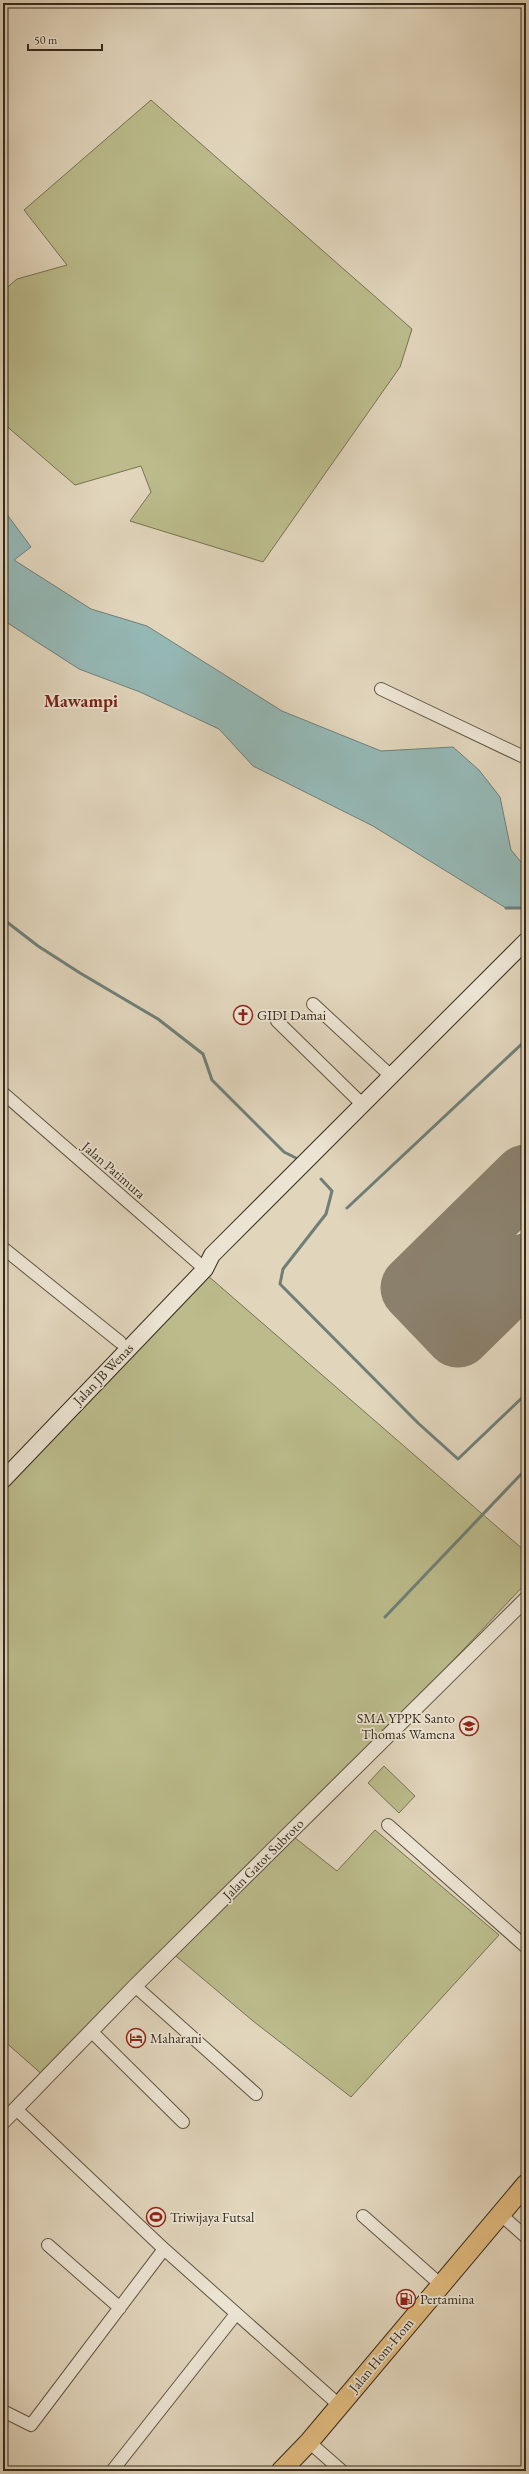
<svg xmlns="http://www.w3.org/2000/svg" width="529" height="2474" viewBox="0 0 529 2474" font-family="'EB Garamond',serif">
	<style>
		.green { fill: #bbbb8b; stroke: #787254 }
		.water { fill: #95b8b5; stroke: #6f7f78 }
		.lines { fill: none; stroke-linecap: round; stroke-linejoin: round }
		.stream { stroke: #6f7f78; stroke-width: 3 }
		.runway { stroke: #8b806c; stroke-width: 67 }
		.minor-casing { stroke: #605544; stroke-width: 14 }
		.tertiary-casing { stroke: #605544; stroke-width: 16 }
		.secondary-casing { stroke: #352a1c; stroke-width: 18 }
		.trunk-casing { stroke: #352a1c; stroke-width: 21 }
		.minor { stroke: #ece4d3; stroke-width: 12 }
		.tertiary { stroke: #ece4d3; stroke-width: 14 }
		.secondary { stroke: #ece4d3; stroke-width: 16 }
		.trunk { stroke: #e0ba7e; stroke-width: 19 }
		.labels { text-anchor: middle; stroke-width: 3.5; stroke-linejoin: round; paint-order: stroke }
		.poi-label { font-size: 14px; fill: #352a1c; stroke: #ece4d3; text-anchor: start }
		.street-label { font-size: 14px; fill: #352a1c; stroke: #ece4d3 }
		.district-label { font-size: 18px; font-weight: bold; fill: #7a1f14; stroke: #ece4d3 }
	</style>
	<rect width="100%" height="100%" fill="#e1d5bc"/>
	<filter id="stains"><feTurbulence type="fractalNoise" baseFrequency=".005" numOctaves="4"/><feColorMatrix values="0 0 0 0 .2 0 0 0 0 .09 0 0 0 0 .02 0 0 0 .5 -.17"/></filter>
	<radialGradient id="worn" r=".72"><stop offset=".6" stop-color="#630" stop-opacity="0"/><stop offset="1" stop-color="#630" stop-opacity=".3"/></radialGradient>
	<path class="green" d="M151 100 412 329 400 367 263 562 130 521 151 492 141 466 75 485 3 423V291L17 279 67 265 24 210Z
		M207 1275 526 1552V1583L399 1718 294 1837 337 1871 375 1830 499 1935 351 2097 253 2021 170 1951 45 2077 3 2040V1488L131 1351Z
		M384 1766 415 1796 399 1813 368 1783Z"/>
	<path class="water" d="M3 509 31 547 14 560 91 609 147 626 282 711 381 751 453 747 479 770 500 797 511 850 526 868V908H506L373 826 253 766 219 729 140 692 79 669 3 620V556H7L3 552Z"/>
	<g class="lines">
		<path class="stream" d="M506 908H526
			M3 919 38 946 80 973 158 1019 203 1054 212 1080 284 1152 298 1159
			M321 1179 332 1191 326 1214 283 1269 280 1284 418 1423 458 1459 526 1394
			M347 1208 526 1040
			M385 1617 526 1469"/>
		<path class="runway" d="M526 1178 414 1288 458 1334 526 1267"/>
		<g class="minor-casing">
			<path id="minor" d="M381 689 526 758
				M313 1004 391 1076
				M277 1021 363 1105
				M3 1093 205 1269
				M3 1248 120 1342
				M388 1825 526 1947
				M135 1986 256 2094
				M91 2031 183 2122
				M16 2109 164 2249 339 2405
				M500 2214 526 2237
				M363 2216 440 2284
				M48 2245 120 2308
				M3 2411 31 2425 164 2249
				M309 2442 342 2471
				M112 2471 236 2314"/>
		</g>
		<g class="tertiary-casing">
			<path id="tertiary" d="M3 2122 135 1986 526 1599"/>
		</g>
		<g class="secondary-casing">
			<path id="secondary" d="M3 1480 205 1269 212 1255 526 941"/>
		</g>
		<g class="trunk-casing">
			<path id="trunk" d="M281 2471 309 2442 526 2184"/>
		</g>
		<use href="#minor" class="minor"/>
		<use href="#tertiary" class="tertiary"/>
		<use href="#secondary" class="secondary"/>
		<use href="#trunk" class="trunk"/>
	</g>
	<defs>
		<g id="church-ring" transform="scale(1)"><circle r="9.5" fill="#ece4d3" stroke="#8f2418" stroke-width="1.5"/><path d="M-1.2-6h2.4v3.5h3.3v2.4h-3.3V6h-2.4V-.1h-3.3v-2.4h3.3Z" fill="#8f2418"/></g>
		<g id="school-ring" transform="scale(1)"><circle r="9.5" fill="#ece4d3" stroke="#8f2418" stroke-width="1.5"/><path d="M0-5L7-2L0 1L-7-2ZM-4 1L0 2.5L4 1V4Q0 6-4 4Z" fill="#8f2418"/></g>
		<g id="hotel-ring" transform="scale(1)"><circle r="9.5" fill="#ece4d3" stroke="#8f2418" stroke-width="1.5"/><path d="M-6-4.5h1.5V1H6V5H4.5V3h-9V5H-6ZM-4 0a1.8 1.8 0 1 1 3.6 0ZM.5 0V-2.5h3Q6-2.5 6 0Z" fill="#8f2418"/></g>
		<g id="stadium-ring" transform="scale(1)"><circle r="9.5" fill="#ece4d3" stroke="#8f2418" stroke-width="1.5"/><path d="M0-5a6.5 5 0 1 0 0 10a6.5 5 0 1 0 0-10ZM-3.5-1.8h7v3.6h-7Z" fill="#8f2418"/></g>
		<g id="fuel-ring" transform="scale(1)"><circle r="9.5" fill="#ece4d3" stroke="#8f2418" stroke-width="1.5"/><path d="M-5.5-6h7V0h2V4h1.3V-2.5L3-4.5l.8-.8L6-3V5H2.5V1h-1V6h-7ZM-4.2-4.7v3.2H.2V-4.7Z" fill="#8f2418"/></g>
	</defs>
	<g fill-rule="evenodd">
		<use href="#church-ring" x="243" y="1015"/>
		<use href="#school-ring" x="469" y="1726"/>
		<use href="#hotel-ring" x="136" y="2038"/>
		<use href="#stadium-ring" x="156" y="2217"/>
		<use href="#fuel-ring" x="406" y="2299"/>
	</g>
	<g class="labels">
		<g class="poi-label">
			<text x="257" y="1020">GIDI Damai</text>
			<text x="455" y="1723" text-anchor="end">SMA YPPK Santo<tspan x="455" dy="16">Thomas Wamena</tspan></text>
			<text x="150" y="2043">Maharani</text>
			<text x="170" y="2222">Triwijaya Futsal</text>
			<text x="420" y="2304">Pertamina</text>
		</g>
		<g class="street-label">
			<text transform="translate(114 1170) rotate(41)" y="5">Jalan Patimura</text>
			<text transform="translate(103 1374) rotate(-46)" y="5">Jalan JB Wenas</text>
			<text transform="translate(263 1859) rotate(-45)" y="5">Jalan Gatot Subroto</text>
			<text transform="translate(381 2355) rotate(-50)" y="5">Jalan Hom-Hom</text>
		</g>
		<g class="district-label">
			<text x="81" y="707">Mawampi</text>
		</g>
	</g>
	<rect width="529" height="2474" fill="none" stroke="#e1d5bc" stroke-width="16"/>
	<rect x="4" y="4" width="521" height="2466" fill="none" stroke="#352a1c" stroke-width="2"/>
	<rect x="8" y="8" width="513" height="2458" fill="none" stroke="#352a1c"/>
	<path d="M28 44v6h74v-6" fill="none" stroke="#352a1c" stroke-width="2"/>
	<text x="34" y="44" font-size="12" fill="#352a1c" stroke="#ece4d3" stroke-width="3" paint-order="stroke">50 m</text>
	<rect width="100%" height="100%" filter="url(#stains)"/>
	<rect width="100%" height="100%" fill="url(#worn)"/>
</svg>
